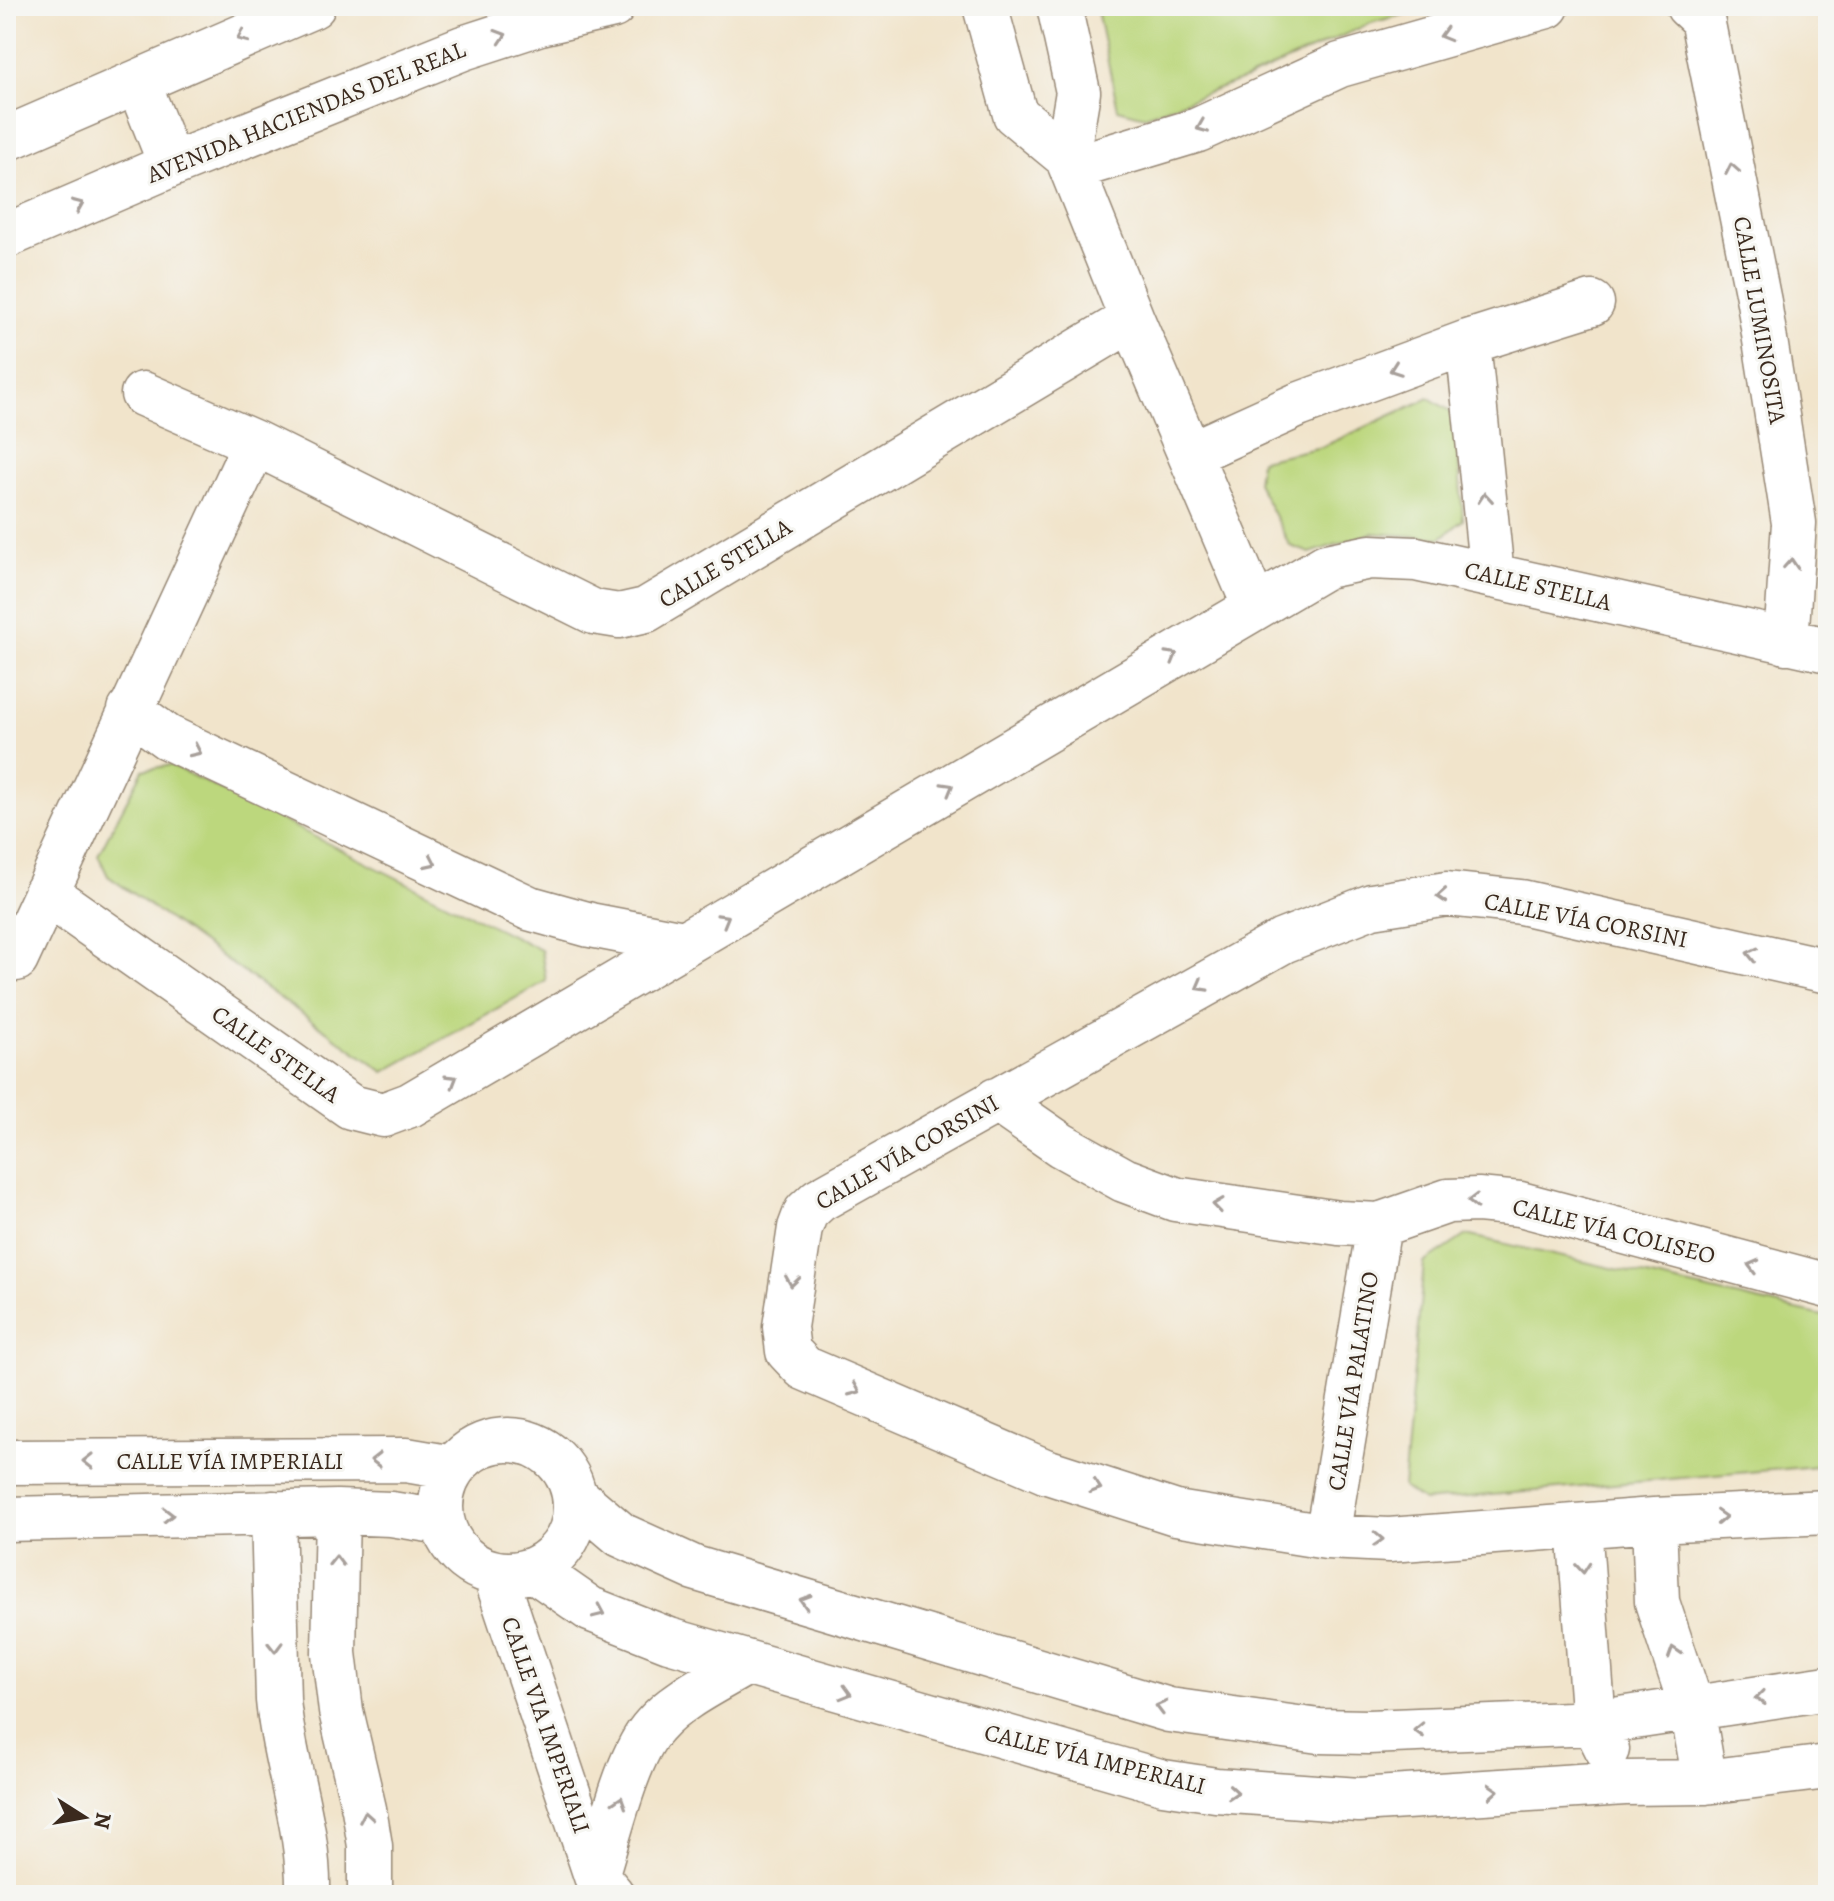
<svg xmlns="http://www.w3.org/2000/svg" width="1834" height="1901" viewBox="0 0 1834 1901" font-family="Alegreya,serif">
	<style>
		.green { fill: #bcd77d; stroke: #7c804e; stroke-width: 2 }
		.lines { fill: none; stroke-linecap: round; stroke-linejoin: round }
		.minor-casing { stroke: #968774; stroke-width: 47 }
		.major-casing { stroke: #968774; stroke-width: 47 }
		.minor { stroke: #fff; stroke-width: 44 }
		.major { stroke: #fff; stroke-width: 44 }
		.oneway { stroke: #a79f9a }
		.labels { text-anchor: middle; stroke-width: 6; stroke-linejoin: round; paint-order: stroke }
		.street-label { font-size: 24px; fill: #3b2a1e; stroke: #f6f6f2 }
	</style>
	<rect width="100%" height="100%" fill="#f6f6f2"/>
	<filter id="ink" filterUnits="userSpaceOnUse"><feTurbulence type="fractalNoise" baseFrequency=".0125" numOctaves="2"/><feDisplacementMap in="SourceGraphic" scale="16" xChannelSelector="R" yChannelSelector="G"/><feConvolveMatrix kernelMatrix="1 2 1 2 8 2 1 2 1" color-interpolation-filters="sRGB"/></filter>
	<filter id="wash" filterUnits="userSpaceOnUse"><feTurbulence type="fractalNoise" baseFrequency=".006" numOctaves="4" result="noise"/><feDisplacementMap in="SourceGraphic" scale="32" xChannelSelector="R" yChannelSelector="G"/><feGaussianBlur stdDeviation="1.8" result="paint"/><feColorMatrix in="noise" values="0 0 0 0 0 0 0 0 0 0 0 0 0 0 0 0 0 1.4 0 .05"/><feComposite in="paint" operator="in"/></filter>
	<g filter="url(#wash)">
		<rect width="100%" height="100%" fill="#f1e4cb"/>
		<path class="green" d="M1096 6H1436L1371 23 1246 79 1145 116 1118 109Z
			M1429 398 1455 414 1463 520 1441 538 1372 533 1310 553 1290 546 1257 482 1260 460 1322 447Z
			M171 765 541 950 546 981 384 1072 108 876 98 855 143 770Z
			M1466 1235 1828 1317V1465L1423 1501 1403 1487 1424 1263Z"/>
	</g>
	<g filter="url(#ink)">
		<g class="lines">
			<g class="minor-casing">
				<path id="minor" d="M985 6 1015 114 1067 157 1132 319 1255 607
					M1059 6 1078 92 1067 157
					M1688 6 1702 19 1759 302 1794 523 1786 642
					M1072 168 1198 130 1340 65 1547 6
					M1468 342 1492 576
					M143 394 255 443 594 612 619 616 646 610 1132 319
					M1192 453 1298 405 1468 342 1592 303
					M130 710 167 737 529 908 590 925 684 943
					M46 893 351 1107 383 1115 410 1105 1326 566 1370 557 1416 559 1828 650
					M16 959 255 443
					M1828 971 1521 902 1447 894 1372 906 1283 941 819 1200 806 1212 800 1228 785 1327 788 1351 804 1368 1045 1471 1176 1513 1327 1537 1389 1540 1654 1520 1828 1512
					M996 1100 1061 1145 1124 1180 1175 1199 1339 1223 1379 1225 1448 1201 1478 1200 1520 1204 1828 1286
					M441 1507a67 67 0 1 1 134 0a67 67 0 1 1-134 0Z
					M6 1462 406 1460 453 1468
					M575 1496 621 1535 694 1568 1169 1710 1319 1731 1368 1732 1594 1723 1828 1688
					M337 1512 334 1653 341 1711 364 1809 370 1846V1895
					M273 1513 278 1700C284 1765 310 1828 308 1895
					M6 1519 337 1512 391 1514 442 1522
					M1654 1520 1657 1602 1692 1708 1705 1782
					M1579 1526 1594 1723 1607 1749
					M1327 1537 1379 1225
					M534 1570 590 1609 669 1640 1163 1782 1216 1790 1359 1800 1625 1783 1705 1782 1828 1767
					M495 1574 596 1876 612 1895
					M596 1876C609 1836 627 1755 654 1726 677 1699 716 1681 746 1663"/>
			</g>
			<g class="major-casing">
				<path id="major" d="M138 82 171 165
					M6 139 313 6
					M6 236 171 165 463 48 540 23 613 6"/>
			</g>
			<use href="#minor" class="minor"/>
			<use href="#major" class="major"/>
		</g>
		<defs><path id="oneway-chevron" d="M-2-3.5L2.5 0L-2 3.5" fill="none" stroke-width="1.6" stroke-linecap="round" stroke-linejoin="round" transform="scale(2)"/></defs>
		<g class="oneway">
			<use href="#oneway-chevron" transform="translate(1445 35) rotate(164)"/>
			<use href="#oneway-chevron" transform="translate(501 36) rotate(-18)"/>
			<use href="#oneway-chevron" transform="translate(242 37) rotate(156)"/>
			<use href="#oneway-chevron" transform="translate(1202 127) rotate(158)"/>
			<use href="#oneway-chevron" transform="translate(1732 169) rotate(-101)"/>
			<use href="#oneway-chevron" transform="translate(78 205) rotate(-23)"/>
			<use href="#oneway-chevron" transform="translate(1395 369) rotate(160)"/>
			<use href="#oneway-chevron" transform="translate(1485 498) rotate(-95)"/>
			<use href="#oneway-chevron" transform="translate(1791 564) rotate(-86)"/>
			<use href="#oneway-chevron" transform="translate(1172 656) rotate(-30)"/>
			<use href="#oneway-chevron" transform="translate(196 751) rotate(25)"/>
			<use href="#oneway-chevron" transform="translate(948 788) rotate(-30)"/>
			<use href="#oneway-chevron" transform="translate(431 862) rotate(25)"/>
			<use href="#oneway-chevron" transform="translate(1442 896) rotate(176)"/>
			<use href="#oneway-chevron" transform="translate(724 919) rotate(-30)"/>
			<use href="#oneway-chevron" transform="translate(1752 954) rotate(-167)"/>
			<use href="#oneway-chevron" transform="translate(1201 986) rotate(151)"/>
			<use href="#oneway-chevron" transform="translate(452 1080) rotate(-31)"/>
			<use href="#oneway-chevron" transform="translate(1473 1201) rotate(-179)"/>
			<use href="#oneway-chevron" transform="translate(1218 1205) rotate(-172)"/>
			<use href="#oneway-chevron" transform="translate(1753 1266) rotate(-165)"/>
			<use href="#oneway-chevron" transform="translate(792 1281) rotate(98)"/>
			<use href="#oneway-chevron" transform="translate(855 1390) rotate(23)"/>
			<use href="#oneway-chevron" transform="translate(376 1460) rotate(180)"/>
			<use href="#oneway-chevron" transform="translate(88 1461) rotate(180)"/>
			<use href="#oneway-chevron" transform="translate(1096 1487) rotate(18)"/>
			<use href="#oneway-chevron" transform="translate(168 1515) rotate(-1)"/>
			<use href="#oneway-chevron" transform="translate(1721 1517) rotate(-3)"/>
			<use href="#oneway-chevron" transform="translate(1378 1539) rotate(2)"/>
			<use href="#oneway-chevron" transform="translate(336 1561) rotate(-89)"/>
			<use href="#oneway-chevron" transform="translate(1583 1568) rotate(85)"/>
			<use href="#oneway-chevron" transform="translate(805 1601) rotate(-163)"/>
			<use href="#oneway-chevron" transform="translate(599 1612) rotate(24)"/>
			<use href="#oneway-chevron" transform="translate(275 1647) rotate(89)"/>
			<use href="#oneway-chevron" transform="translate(1674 1652) rotate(-108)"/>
			<use href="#oneway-chevron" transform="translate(846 1693) rotate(16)"/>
			<use href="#oneway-chevron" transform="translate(1760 1698) rotate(172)"/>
			<use href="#oneway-chevron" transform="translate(1161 1707) rotate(-165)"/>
			<use href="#oneway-chevron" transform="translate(1419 1730) rotate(178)"/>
			<use href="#oneway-chevron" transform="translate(1493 1791) rotate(-4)"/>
			<use href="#oneway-chevron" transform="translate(1233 1792) rotate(4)"/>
			<use href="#oneway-chevron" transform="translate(620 1802) rotate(-72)"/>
			<use href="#oneway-chevron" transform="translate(366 1817) rotate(-100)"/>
		</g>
	</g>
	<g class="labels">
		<g class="street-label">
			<text transform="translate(306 112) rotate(-22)" y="8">AVENIDA HACIENDAS DEL REAL</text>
			<text transform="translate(1760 320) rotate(80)" y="8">CALLE LUMINOSITA</text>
			<text transform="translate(725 563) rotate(-31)" y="8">CALLE STELLA</text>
			<text transform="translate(1538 586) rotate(13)" y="8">CALLE STELLA</text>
			<text transform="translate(1586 920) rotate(11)" y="8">CALLE VÍA CORSINI</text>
			<text transform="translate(276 1054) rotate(35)" y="8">CALLE STELLA</text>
			<text transform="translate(907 1152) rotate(-30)" y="8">CALLE VÍA CORSINI</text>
			<text transform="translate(1614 1231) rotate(14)" y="8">CALLE VÍA COLISEO</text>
			<text transform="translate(1353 1381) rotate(-81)" y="8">CALLE VÍA PALATINO</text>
			<text x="230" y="1469">CALLE VÍA IMPERIALI</text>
			<text transform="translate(546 1725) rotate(71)" y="8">CALLE VIA IMPERIALI</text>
			<text transform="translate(1095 1759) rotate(14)" y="8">CALLE VÍA IMPERIALI</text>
		</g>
	</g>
	<rect width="1834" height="1901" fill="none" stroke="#f6f6f2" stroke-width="32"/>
	<g transform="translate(84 1817) rotate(101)" stroke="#f6f6f2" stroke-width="6" paint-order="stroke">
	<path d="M0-6L14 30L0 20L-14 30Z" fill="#3b2a1e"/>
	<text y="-12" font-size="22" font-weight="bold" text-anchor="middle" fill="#3b2a1e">N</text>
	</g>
</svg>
